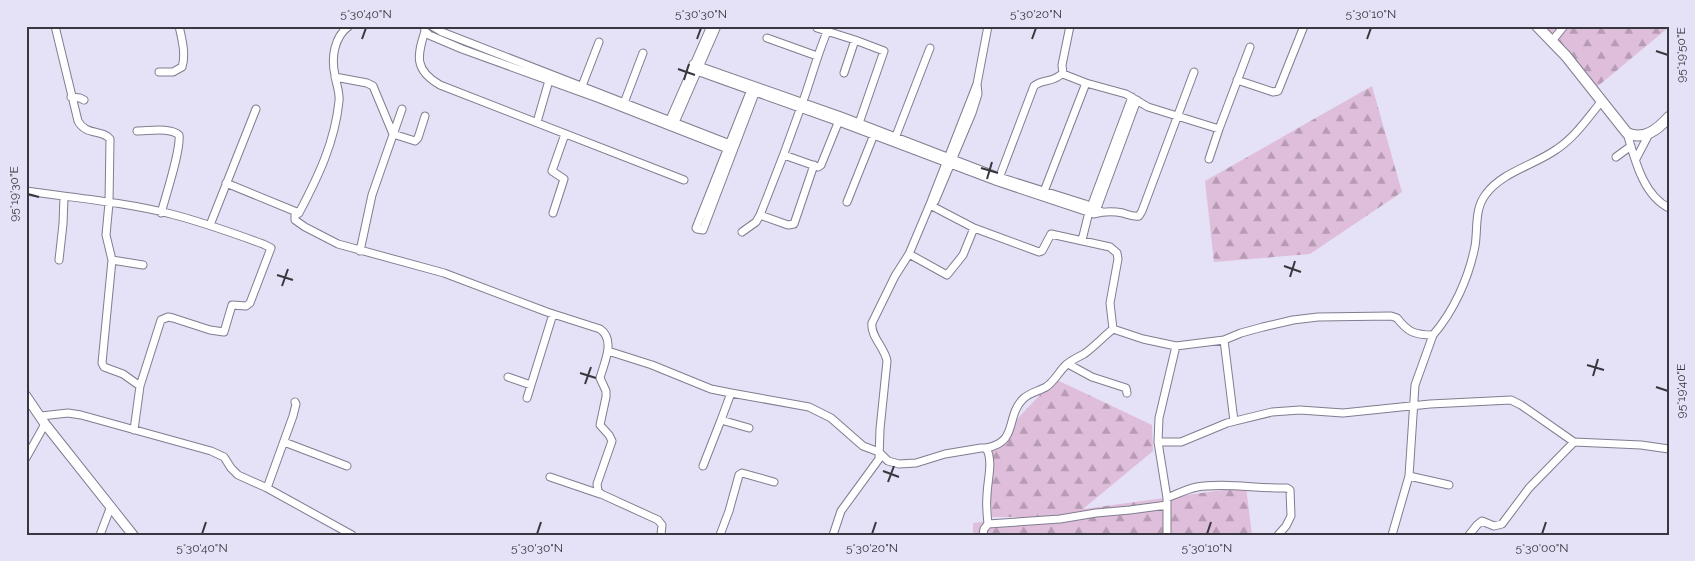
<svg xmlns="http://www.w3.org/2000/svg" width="1695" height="561" viewBox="0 0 1695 561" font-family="Raleway,sans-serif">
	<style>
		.forest { fill: url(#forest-firs) }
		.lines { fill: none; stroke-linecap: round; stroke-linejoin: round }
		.minor-casing { stroke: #807d8f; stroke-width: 9 }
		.tertiary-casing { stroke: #807d8f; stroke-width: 11 }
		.secondary-casing { stroke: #807d8f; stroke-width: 12 }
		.minor { stroke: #fff; stroke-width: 7 }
		.tertiary { stroke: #fff; stroke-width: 9 }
		.secondary { stroke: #fff; stroke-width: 10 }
		.ticks { fill: none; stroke: #38373f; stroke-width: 2 }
		.neatline { fill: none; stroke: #38373f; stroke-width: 2 }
		.ticks-label { font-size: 12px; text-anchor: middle; fill: #38373f }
	</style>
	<defs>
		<pattern id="forest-firs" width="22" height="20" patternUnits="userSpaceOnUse" patternTransform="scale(1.25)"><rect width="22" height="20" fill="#dfbedb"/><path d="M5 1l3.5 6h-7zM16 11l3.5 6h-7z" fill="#b69bb3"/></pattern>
	</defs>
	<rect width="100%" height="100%" fill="#e5e1f6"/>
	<path class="forest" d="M1534 26H1669V27L1592 91Z
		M1372 86 1402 192 1310 254 1214 262 1205 181Z
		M1055 379 1152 425 1153 451 1083 509 1246 487 1252 535H973V523L1019 517H992L988 450Z"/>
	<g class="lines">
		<g class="minor-casing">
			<path id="minor" d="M55 26 78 121C86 136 102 129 110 139L109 203 106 235 112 260 102 363 104 367 123 374 140 386
				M349 26C334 37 331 58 335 75 336 84 340 92 339 101 335 142 318 177 299 213L295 215V220L305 227 338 244 444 273 547 312 600 329C616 340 604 363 600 378L606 391V397L600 425 609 435 612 441 597 484 598 491 601 494 658 520 662 525 661 535
				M424 26 425 31 429 35 462 49 600 99 733 151
				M432 26 442 32 735 146
				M1070 26 1062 65 1063 74 1086 83 1126 94 1148 107 1219 129 1250 47
				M817 28 855 40 884 51 858 126
				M425 31C417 56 414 70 440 85L684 180
				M767 38 817 56
				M1552 41 1564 26
				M693 64 841 116 999 177 1085 204 1102 212
				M691 69 839 122 998 182 1094 214C1104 211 1113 211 1123 213 1129 215 1133 217 1139 216L1142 211 1194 72
				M159 72H173L182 67C186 55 182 39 179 26
				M844 73 855 40
				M335 77 367 83 373 86 393 134 415 141 418 138 425 116
				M1237 80 1273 92 1278 91 1304 26
				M582 86 599 42
				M752 87 696 228 697 229 703 230 757 88
				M71 97 80 98 84 100
				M624 103 643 53
				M537 122 550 77
				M668 124 711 26
				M673 127 717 26
				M137 131C149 131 170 127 179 135 181 150 166 195 161 213
				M1627 133C1635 160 1643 195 1669 208
				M894 141 930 48
				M784 155 818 167 821 165 840 118
				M1616 157 1631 146
				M1209 159 1219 129
				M1636 159 1649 134
				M998 181 1034 86C1044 78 1051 84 1063 73
				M226 183 299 213
				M26 191C74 198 124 202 171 214 202 222 233 233 263 244L271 248 250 303 246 306 232 305 224 332 210 330 173 318 168 317 161 320 140 386 134 430
				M1043 194 1086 83
				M933 198 935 201 972 113 978 94 977 84
				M847 202 875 132
				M930 205 974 228 1039 252 1042 251 1051 234 1110 247 1117 253 1118 259 1110 303 1113 329 1143 339 1176 346 1224 340 1241 333 1263 327 1293 320 1318 317 1391 316 1397 318C1408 332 1414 335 1433 335 1454 311 1469 277 1475 246 1478 229 1474 209 1486 194 1502 172 1535 165 1557 149 1575 137 1587 119 1601 102
				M1096 211 1137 100
				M553 213 564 179 552 171 565 134
				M760 215 788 225 794 224 814 165
				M210 225 256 109
				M742 232 756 222 760 215C775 178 789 141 802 104 811 80 817 55 827 32
				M1082 240 1089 212 1132 97
				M360 251 372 195 402 109
				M909 254 947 275 963 255 974 228
				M59 260 63 224 64 197
				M112 260 143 265
				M1224 340 1234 421
				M608 351 652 365 711 389 731 393
				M1068 364 1092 377 1126 388 1127 393
				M508 377 531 385
				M527 398 553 314
				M41 416 68 413 81 415 211 451 224 457 231 468 238 475 267 488 352 535
				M749 428 721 420 731 393 809 407 831 418 863 446 879 452 888 461 899 464 916 463 945 454 981 448H986C994 461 987 481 987 496 986 505 987 514 988 524
				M284 442 347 466
				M1158 442H1181L1227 423 1272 412 1300 410 1343 413 1430 404 1511 400 1521 405 1574 442 1641 445 1669 449
				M986 448C1019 442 1005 417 1023 399 1029 393 1039 391 1046 387 1055 381 1059 371 1067 364 1072 360 1078 357 1084 354 1094 347 1103 337 1113 329
				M26 458 45 424
				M703 466 721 420
				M1409 476 1449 485
				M550 477 600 494
				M267 488 293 416 296 404 295 402
				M1167 498C1177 494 1187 489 1197 487 1223 482 1259 489 1287 488L1290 490 1291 516 1286 526 1278 535
				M100 535 111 506
				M720 535 729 511 739 475 742 473 774 482
				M833 535 841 511 879 459 880 429 887 361C885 348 870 336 872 323L895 276 909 254 933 197 932 199 977 84 988 26
				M983 535 984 529 988 524 1060 519 1096 513 1130 510 1167 505
				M1167 535V498L1158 442 1159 418 1176 346
				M1392 535 1409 476 1415 385 1433 335
				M1469 535 1477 525 1482 521 1494 526 1502 524 1529 488 1574 442"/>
		</g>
		<g class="tertiary-casing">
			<path id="tertiary" d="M26 396 45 424 133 535"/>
		</g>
		<g class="secondary-casing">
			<path id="secondary" d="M1537 26 1566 56 1627 133C1644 141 1658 129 1669 117"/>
		</g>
		<use href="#minor" class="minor"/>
		<use href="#tertiary" class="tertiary"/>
		<use href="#secondary" class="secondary"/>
	</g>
	<path class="ticks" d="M362 39 366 28M697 39 701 28M1032 39 1036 28M1367 39 1371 28M1656 51 1668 55M678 69 695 75M684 80 689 64M981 168 998 173M987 179 992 162M28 194 39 197M1284 266 1301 272M277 275 293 280M1290 277 1295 261M282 286 288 269M1587 365 1604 370M580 373 596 378M1593 376 1598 359M585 384 591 367M1656 387 1668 391M883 471 899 477M888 482 894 466M202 534 206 522M537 534 541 522M872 534 876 522M1207 534 1211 522M1542 534 1546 522"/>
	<rect width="1695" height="561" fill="none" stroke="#e5e1f6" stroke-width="55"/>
	<rect x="28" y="28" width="1640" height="506" class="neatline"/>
	<g class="ticks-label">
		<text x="366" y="18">5°30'40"N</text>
		<text x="701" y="18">5°30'30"N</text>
		<text x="1036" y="18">5°30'20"N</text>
		<text x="1371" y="18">5°30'10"N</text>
		<text transform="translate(1681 55) rotate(-90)" y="4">95°19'50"E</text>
		<text transform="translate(14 194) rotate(-90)" y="4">95°19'30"E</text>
		<text transform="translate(1681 391) rotate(-90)" y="4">95°19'40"E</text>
		<text x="202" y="552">5°30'40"N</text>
		<text x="537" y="552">5°30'30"N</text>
		<text x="872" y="552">5°30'20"N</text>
		<text x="1207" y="552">5°30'10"N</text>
		<text x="1542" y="552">5°30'00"N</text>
	</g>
</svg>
